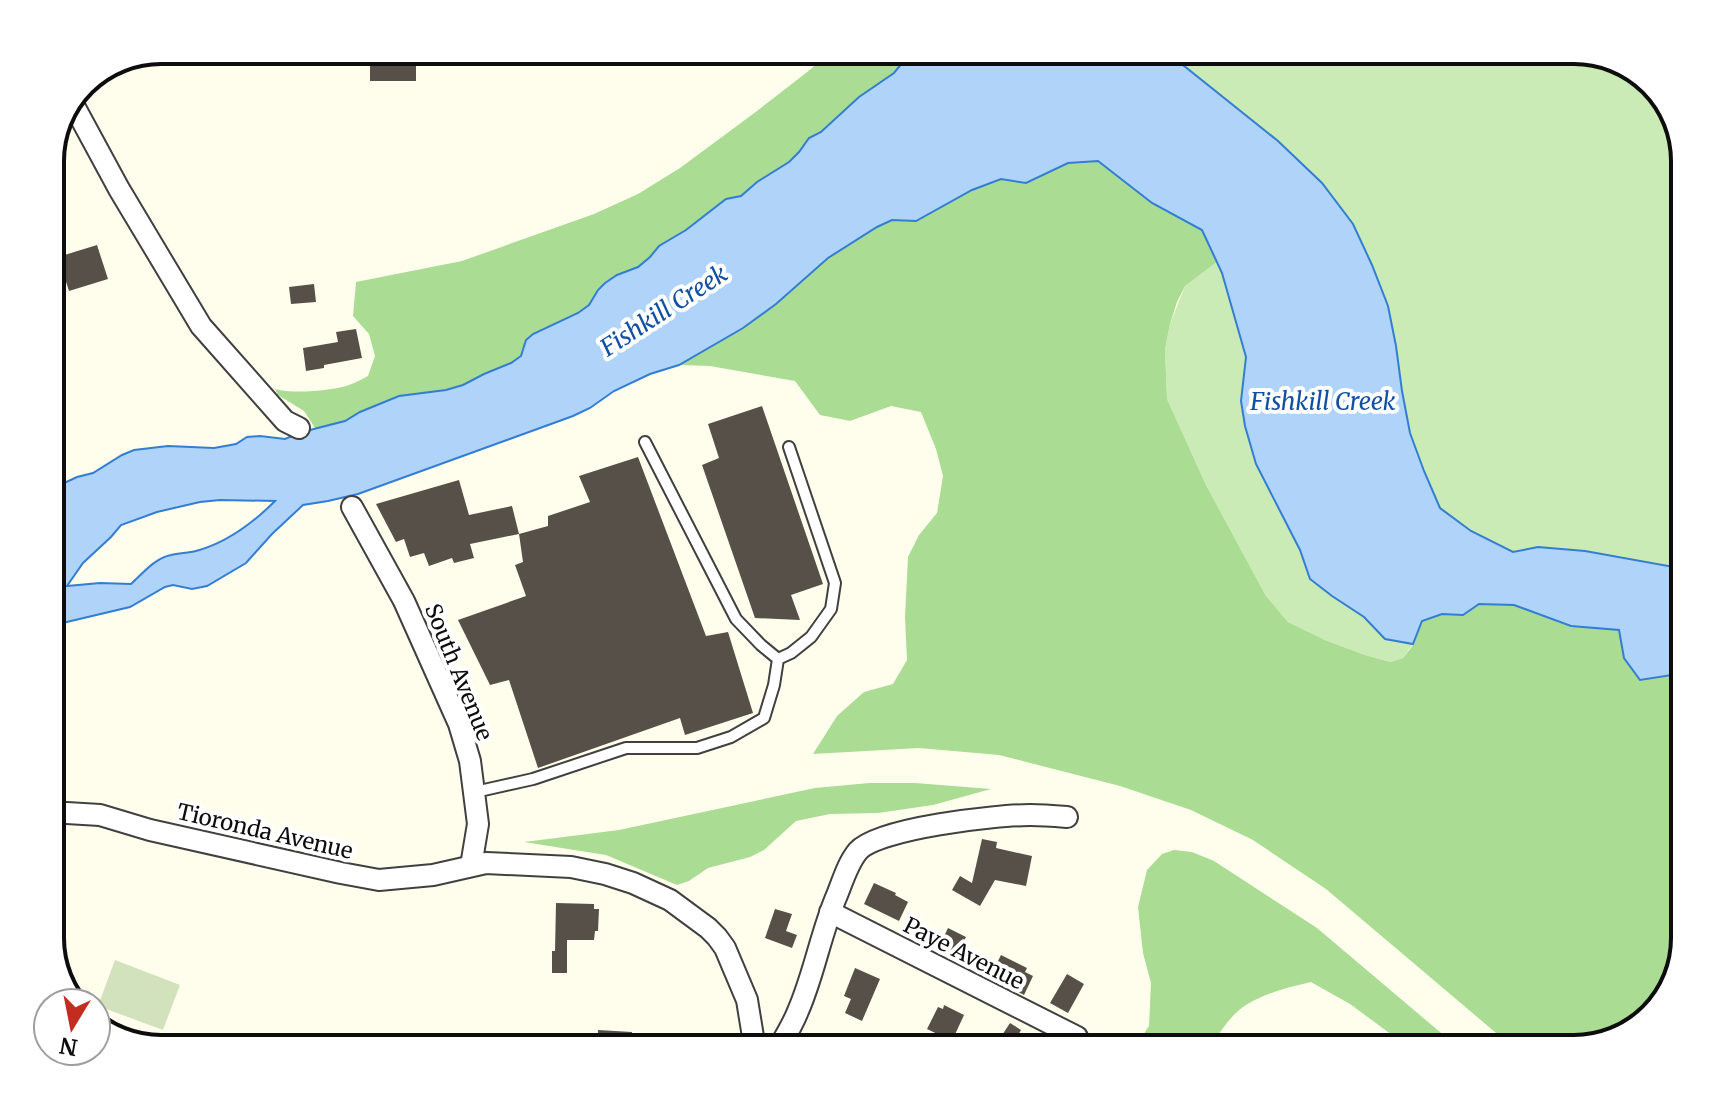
<svg xmlns="http://www.w3.org/2000/svg" width="1735" height="1099" viewBox="0 0 1735 1099" font-family="Merriweather,serif">
	<style>
		.green { fill: #caebb5 }
		.forest { fill: #aadc93 }
		.cemetery { fill: #d1e2bd }
		.water { fill: #afd3f9; stroke: #337ed3; stroke-width: 2; fill-rule: evenodd }
		.building { fill: #565049 }
		.lines { fill: none; stroke-linecap: round; stroke-linejoin: round }
		.service-casing { stroke: #404040; stroke-width: 14 }
		.minor-casing { stroke: #404040; stroke-width: 24 }
		.service { stroke: #fff; stroke-width: 10 }
		.minor { stroke: #fff; stroke-width: 20 }
		.labels { text-anchor: middle; stroke-width: 8; stroke-linejoin: round; paint-order: stroke }
		.street-label { font-size: 22px; fill: #0d0d0d; stroke: #fff }
		.water-label { font-size: 24px; font-style: italic; fill: #1150a4; stroke: #fff }
		.rim { fill: none; stroke: #0d0d0d; stroke-width: 4 }
	</style>
	<rect width="100%" height="100%" fill="#fffeed"/>
	<path class="green" d="M1178 50H1574L1635 68 1670 105 1685 154V569L1585 551 1538 547 1513 552 1471 531 1440 508 1424 471 1410 433 1402 391 1322 183 1278 141 1173 56Z
		M1217 262 1222 273 1246 357 1241 401 1245 426 1256 464 1300 550 1310 579 1332 596 1364 617 1385 639 1413 644 1403 658 1390 662 1365 655 1325 640 1288 622 1266 596 1206 485 1167 399 1165 349 1170 324 1185 286Z"/>
	<path class="forest" d="M831 50H913L894 73 859 97 821 132 809 138 799 152 789 162 757 182 741 196 726 199 686 230 659 246 650 257 638 267 617 275 605 282 598 290 589 305 578 313 542 329 524 347 521 356 511 363 484 374 463 385 446 390 398 396 360 412 345 421 315 428 304 411 278 395 275 389C293 394 331 391 349 385 355 383 362 379 368 376L375 356 369 334 353 316 356 282 462 261 594 214 638 194 680 168 757 111 811 69Z
		M1099 161 1152 203 1202 230 1217 262 1185 286 1177 302 1170 324 1165 349 1167 399 1206 485 1266 596 1288 622 1325 640 1365 655 1390 662 1403 658 1414 644 1422 621 1442 614 1463 615 1479 604 1514 605 1571 626 1619 630 1624 658 1641 680 1685 673V938L1667 999 1629 1034 1574 1049H1515L1326 889 1253 840 1191 810 1120 786 999 755 919 748 813 754 837 716 864 692 893 684 907 660 905 617 908 557 919 535 937 513 943 476 936 449 921 412 891 406 850 421 820 415 795 381 710 366 679 365 743 328 776 304 828 258 877 227 892 220 916 221 973 190 1001 179 1026 183 1068 163Z
		M869 783H915L991 789 933 805 878 813 830 814 796 821 764 850 750 857 708 868 689 881 677 885 606 855 524 842 619 830 815 788Z
		M1174 850 1192 852 1214 861 1317 928 1460 1049H1411L1350 1004 1311 982C1289 987 1266 993 1246 1005 1230 1015 1219 1034 1209 1049H1134L1149 1026 1151 983 1143 953 1138 907 1147 870 1162 854Z"/>
	<path class="cemetery" d="M115 960 180 985 163 1030 98 1006Z"/>
	<path class="water" d="M913 50H1178L1173 57 1278 141 1322 183 1353 224 1372 265 1388 306 1396 346 1402 391 1410 433 1424 471 1440 508 1471 531 1513 552 1538 547 1585 551 1685 569V673L1640 680 1624 658 1619 630 1571 626 1514 605 1479 604 1463 615 1442 614 1422 621 1413 644 1385 639 1364 617 1332 596 1310 579 1300 550 1256 464 1245 426 1241 401 1246 357 1222 273 1202 230 1152 203 1098 161 1068 163 1026 183 1001 179 972 190 916 221 892 220 877 227 828 258 776 304 743 328 679 365 650 374 614 391 590 408 573 416 358 494 328 501 303 505 272 534 246 563 207 586 192 589 173 585 165 587 130 607 50 626V487L60 485 77 477 93 473 122 455 134 450 168 446 214 448 236 444 247 437 260 436 285 439 302 432 345 421 360 412 399 396 446 390 463 385 484 374 511 363 521 356 526 340 533 334 578 313 589 305 598 290 605 283 617 275 638 267 650 257 659 246 686 230 726 199 741 196 757 182 789 162 799 152 809 138 821 132 859 97 894 73ZM220 500 275 501C254 522 226 543 196 551 188 553 179 553 171 555 155 558 143 573 131 584L100 583 67 586 83 563 111 537 121 525 157 512 200 502Z"/>
	<path class="building" d="M370 53H416V81H370Z
		M97 245 108 279 69 291 58 257Z
		M314 284 316 302 291 304 289 287Z
		M356 329 362 358 324 365V368L306 371 303 348 338 342 336 332Z
		M762 406 823 584 791 595 800 620 755 618 702 465 719 458 708 424Z
		M638 457 706 636 728 632 753 713 685 735 680 718 538 768 509 680 490 685 458 620 526 596 515 565 523 562 519 534 548 526V516L590 502 579 476Z
		M459 480 469 515 512 506 519 534 470 544 474 558 454 563 452 558 429 566 424 553 410 557 404 539 396 542 376 504Z
		M982 839 997 842 996 848 1032 856 1026 886 995 880 980 906 952 890 960 876 972 883Z
		M874 883 896 893 895 895 908 902 899 921 864 904Z
		M556 903 594 904V909H599L598 931H595L594 940H567V973H552V951H555Z
		M775 909 792 914 786 931 797 935 792 948 765 938Z
		M948 928 966 937 956 956 939 947Z
		M1001 955 1027 968 1025 972 1033 976 1024 995 990 977Z
		M855 968 880 979 862 1021 845 1013 851 999 844 996Z
		M1067 974 1084 984 1068 1013 1050 1003Z
		M944 1005 964 1015 952 1041 927 1029 938 1007 943 1009Z
		M1010 1023 1021 1030 1016 1039 1031 1049H993Z
		M598 1030 632 1032 631 1049H597Z"/>
	<g class="lines">
		<g class="service-casing">
			<path id="service" d="M645 442 736 619 761 645 778 659
				M475 792 533 779 626 748H697L731 737 764 718 774 685 778 659 791 653 811 637 831 609 835 583 789 447"/>
		</g>
		<g class="minor-casing">
			<path id="minor" d="M73 104 119 189 201 326 285 421 299 428
				M352 507 404 601 459 724 470 761 478 824 471 866
				M50 812 100 815 150 830 341 873 379 880 433 875 486 863 571 867 605 874 633 883 670 900 708 928 717 937 725 948 747 1000 755 1049
				M830 912 1077 1037
				M778 1049C785 1037 793 1024 798 1011 814 975 821 932 837 895 843 880 848 863 858 851 878 828 997 815 1030 815 1042 815 1055 816 1067 817"/>
		</g>
		<use href="#service" class="service"/>
		<use href="#minor" class="minor"/>
	</g>
	<g class="labels">
		<g class="street-label">
			<text transform="translate(459 672) rotate(68)" y="8">South Avenue</text>
			<text transform="translate(265 831) rotate(13)" y="8">Tioronda Avenue</text>
			<text transform="translate(964 953) rotate(27)" y="8">Paye Avenue</text>
		</g>
		<g class="water-label">
			<text transform="translate(664 311) rotate(-33)" y="8">Fishkill Creek</text>
			<text x="1323" y="410">Fishkill Creek</text>
		</g>
	</g>
	<path d="M0 0H1735V1099H0ZM161 64H1574A97 97 0 0 1 1671 161V938A97 97 0 0 1 1574 1035H161A97 97 0 0 1 64 938V161A97 97 0 0 1 161 64Z" fill="#fff" fill-rule="evenodd"/>
	<path class="rim" d="M161 64H1574A97 97 0 0 1 1671 161V938A97 97 0 0 1 1574 1035H161A97 97 0 0 1 64 938V161A97 97 0 0 1 161 64Z"/>
	<g transform="translate(72 1027) rotate(190)"><circle r="38" fill="#ffffff" stroke="#9e9e9e" stroke-width="2"/>
	<path d="M0-6L14 30L0 20L-14 30Z" fill="#c32d1f"/>
	<text y="-12" font-size="22" font-weight="bold" text-anchor="middle" fill="#0d0d0d">N</text>
	</g>
</svg>
